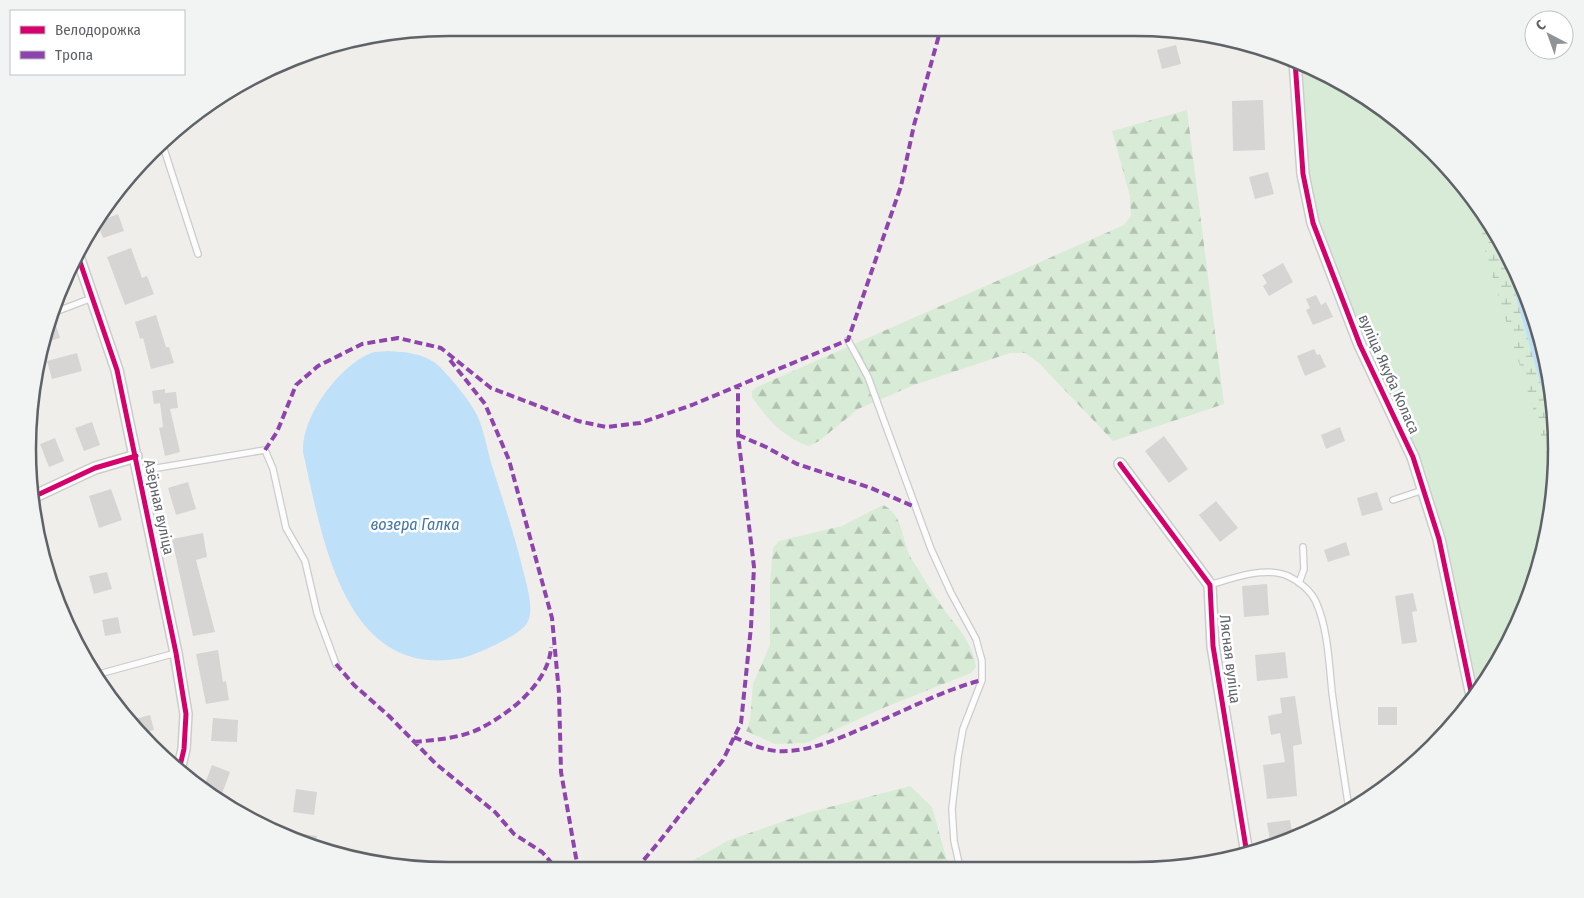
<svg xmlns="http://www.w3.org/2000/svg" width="1584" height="898" viewBox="0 0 1584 898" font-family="'Fira Sans Condensed',sans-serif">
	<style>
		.grass { fill: #d8ebd6 }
		.forest { fill: url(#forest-firs) }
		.wetland { fill: url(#wetland-marsh) }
		.water { fill: #bfe0f9 }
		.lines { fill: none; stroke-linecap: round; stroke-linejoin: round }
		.stream { stroke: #bfe0f9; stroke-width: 4 }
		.building { fill: #d6d5d3 }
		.lane-casing { stroke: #cbcccc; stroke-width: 8 }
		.street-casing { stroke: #cbcccc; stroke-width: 14 }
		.lane { stroke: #fdfcfc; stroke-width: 5.5 }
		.street { stroke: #fdfcfc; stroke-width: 11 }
		.quiet { stroke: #8e44ad; stroke-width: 4; stroke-dasharray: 8 4; stroke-linecap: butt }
		.cycleway-casing { stroke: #fff; stroke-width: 8 }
		.cycleway { stroke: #d6006c; stroke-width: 5 }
		.labels { text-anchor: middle; stroke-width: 5; stroke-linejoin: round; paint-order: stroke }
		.street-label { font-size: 15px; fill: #5f6368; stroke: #fff }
		.water-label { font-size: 16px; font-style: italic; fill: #4174aa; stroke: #fff }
		.rim { fill: none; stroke: #5f6368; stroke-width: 2.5 }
	</style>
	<defs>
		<pattern id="forest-firs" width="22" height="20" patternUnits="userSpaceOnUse" patternTransform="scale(1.25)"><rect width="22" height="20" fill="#d8ebd6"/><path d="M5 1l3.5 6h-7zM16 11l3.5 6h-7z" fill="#b2c2b1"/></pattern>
		<pattern id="wetland-marsh" width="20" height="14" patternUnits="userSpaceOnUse" patternTransform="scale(1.25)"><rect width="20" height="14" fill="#d8ebd6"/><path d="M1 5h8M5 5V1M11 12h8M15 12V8" fill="none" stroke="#b2c2b1"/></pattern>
	</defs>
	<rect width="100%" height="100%" fill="#efeeea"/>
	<path class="grass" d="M1295 61 1346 84 1413 132 1470 193 1513 263 1542 340 1556 422 1553 504 1534 585 1500 660 1472 696 1469 677 1413 457 1313 223Z"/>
	<path class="forest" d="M1187 110 1224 404 1113 441 1039 363 1025 353H1010L914 385 858 409 819 441 809 446C784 438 767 419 752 397V391L757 387 1124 225 1131 216 1130 196 1112 131Z
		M883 505C904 515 901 540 911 558 921 573 930 589 940 604 955 626 972 639 976 667L971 673 883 708 806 743 775 744 746 731 750 721 753 684 770 645V584L773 548 779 541 842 526Z
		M910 786 932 807 949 868 679 869 727 841 807 813Z"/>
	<path class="wetland" d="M1478 206 1513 263 1542 340 1556 422 1554 477 1486 256Z"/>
	<path class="water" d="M387 351C406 352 425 353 440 367 453 381 468 398 477 415 484 430 487 449 492 466 504 503 516 540 525 578 528 589 534 612 527 623 521 635 475 655 462 658 343 681 322 535 303 452 301 417 339 366 371 353 376 351 382 352 387 351Z"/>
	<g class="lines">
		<path class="stream" d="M1505 250 1555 428"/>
	</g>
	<path class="building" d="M1176 45 1181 64 1162 69 1157 50Z
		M1263 100 1265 150 1233 151 1232 101Z
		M1268 172 1274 194 1255 199 1249 177Z
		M118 214 124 231 103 238 97 222Z
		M131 248 142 278 147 276 154 294 125 305 107 257Z
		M1283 263 1293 282 1269 296 1263 286 1267 283 1262 275Z
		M1316 295 1321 305 1326 302 1333 317 1313 325 1306 310 1310 308 1306 299Z
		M156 315 166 347H169L174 363 151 369 143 338 140 339 135 322Z
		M53 316 60 338 42 343V340Z
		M1314 349 1317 355 1320 354 1326 367 1305 376 1297 356Z
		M77 353 82 371 52 379 47 361Z
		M165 389V393L176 392 178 408 170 409 180 452 165 456 159 428 163 427 160 403 154 404 152 391Z
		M92 422 100 445 84 451 75 428Z
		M1340 427 1345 441 1326 449 1321 435Z
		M1164 436 1188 469 1169 483 1145 451Z
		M55 438 64 461 49 467 40 444Z
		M188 482 196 509 176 515 168 488Z
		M111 489 122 520 99 528 89 496Z
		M1377 492 1383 510 1362 516 1357 498Z
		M1216 501 1238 528 1220 542 1199 515Z
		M203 533 207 557 196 560 215 632 193 636 172 539Z
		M1346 542 1350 555 1328 562 1324 550Z
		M107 572 112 589 94 594 89 576Z
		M1267 584 1269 615 1244 617 1242 586Z
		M1413 593 1417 611 1412 612 1417 642 1402 644 1395 596Z
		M118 617 121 633 105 636 102 620Z
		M218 650 223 682 226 681 229 700 206 704 196 654Z
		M1285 652 1288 678 1257 681 1255 655Z
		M1295 696 1302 744 1293 746 1297 796 1267 799 1263 765 1285 762 1280 733 1271 735 1268 716 1282 713 1280 698Z
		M1378 707H1397V725H1378Z
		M150 715 154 730 140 734 128 721Z
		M213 718 238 720 237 742 211 741Z
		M212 765 230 772 220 799 204 786Z
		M296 789 317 792 314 815 293 812Z
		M1290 820 1293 837 1270 841 1267 823Z
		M302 834 317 836 315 848 301 842Z"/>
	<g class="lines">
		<g class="lane-casing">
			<path id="lane" d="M163 146 198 254
				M55 312 92 298
				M848 340 868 377 931 549 951 593 976 639 982 661V680L963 729 958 757 952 809 954 841 960 868
				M139 471 265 450 273 469 286 528 305 561 317 613 336 664
				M1393 500 1423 490
				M1299 583 1304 569 1303 547
				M1210 585C1233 578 1265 566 1288 576 1299 581 1311 591 1316 602 1328 629 1329 663 1332 692 1337 731 1343 770 1349 809
				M99 674 176 653"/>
		</g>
		<g class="street-casing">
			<path id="street" d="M1295 61 1303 174 1313 223 1360 345 1413 457 1439 539 1472 696
				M79 259 117 370 176 653 186 714 184 749 180 766
				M1120 464 1210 585 1213 646 1247 854
				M33 497 95 468 136 456"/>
		</g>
		<use href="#lane" class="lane"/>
		<use href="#street" class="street"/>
		<path class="quiet" d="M991 28C1007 36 1021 38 1036 28
			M450 360 485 404 509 460 552 618 559 693 561 772 578 869
			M738 435 766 447 797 464 871 488 915 507
			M265 450 277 432 296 385 318 366 362 344 398 338 441 348 491 388 578 421 606 427 640 423 692 405 848 340 901 186 914 125 941 28
			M336 664 354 685 389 716 436 764 495 812 514 834 542 852 557 869
			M734 737C747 743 763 750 777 751 806 753 835 740 861 729 901 713 940 691 982 680
			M414 742C435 740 462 738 481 728 510 713 549 683 551 647
			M636 869 659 842 723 760 741 723 751 627 754 567 738 435V386"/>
		<g class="cycleway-casing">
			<path id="cycleway" d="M1295 61 1303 174 1313 223 1360 345 1413 457 1439 539 1472 696
				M79 259 117 370 176 653 186 714 184 749 180 766
				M1120 464 1210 585 1213 646 1247 854
				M33 497 95 468 136 456"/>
		</g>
		<use href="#cycleway" class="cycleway"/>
	</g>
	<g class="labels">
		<g class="street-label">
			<text transform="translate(1389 374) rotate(66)" y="5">вуліца Якуба Коласа</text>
			<text transform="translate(159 507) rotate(78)" y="5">Азёрная вуліца</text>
			<text transform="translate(1230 659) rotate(83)" y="5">Лясная вуліца</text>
		</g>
		<g class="water-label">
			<text x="415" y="530">возера Галка</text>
		</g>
	</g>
	<path d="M0 0H1584V898H0ZM449 36H1135A413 413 0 0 1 1548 449V449A413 413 0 0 1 1135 862H449A413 413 0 0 1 36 449V449A413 413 0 0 1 449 36Z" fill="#f2f3f3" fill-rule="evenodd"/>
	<path class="rim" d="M449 36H1135A413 413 0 0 1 1548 449V449A413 413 0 0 1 1135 862H449A413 413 0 0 1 36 449V449A413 413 0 0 1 449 36Z"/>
	<rect x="10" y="10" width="175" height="65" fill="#ffffff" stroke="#bfc1c3"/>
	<rect x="20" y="26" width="25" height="8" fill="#d6006c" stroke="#bfc1c3"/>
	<text x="55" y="35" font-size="15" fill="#5f6368">Велодорожка</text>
	<rect x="20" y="51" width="25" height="8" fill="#8e44ad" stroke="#bfc1c3"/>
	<text x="55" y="60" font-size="15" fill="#5f6368">Тропа</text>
	<g transform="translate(1549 35) rotate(319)"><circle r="24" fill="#ffffff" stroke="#bfc1c3"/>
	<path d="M0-4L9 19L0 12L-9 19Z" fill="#919496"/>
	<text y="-8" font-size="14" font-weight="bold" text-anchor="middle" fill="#5f6368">С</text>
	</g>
</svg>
